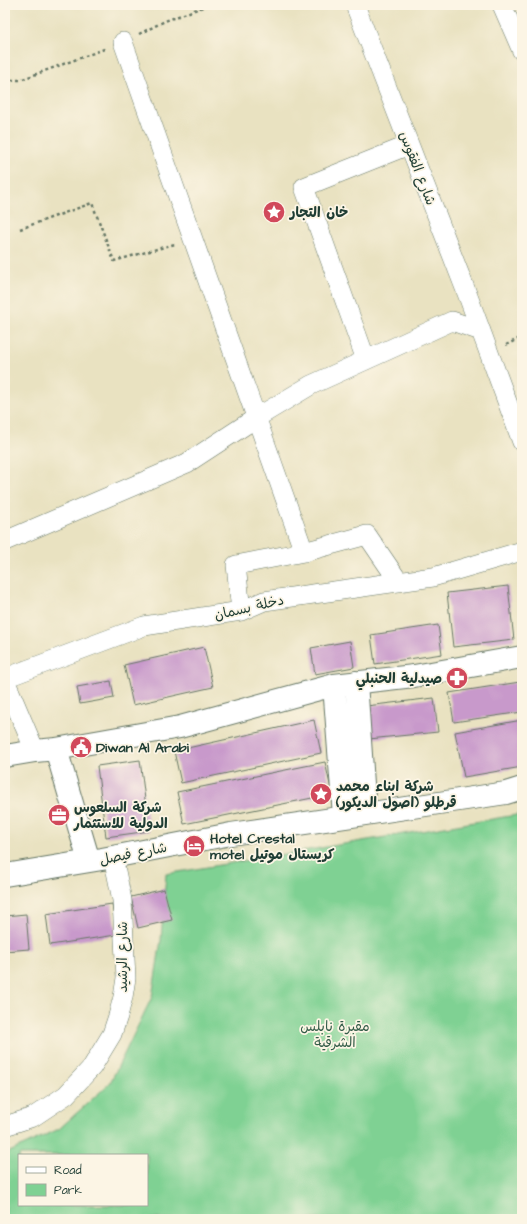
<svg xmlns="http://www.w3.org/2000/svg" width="527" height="1224" viewBox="0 0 527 1224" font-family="'Architects Daughter','Playpen Sans Arabic',sans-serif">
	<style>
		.green { fill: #7fd193; stroke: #4f8764; fill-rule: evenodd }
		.building { fill: #c899cb }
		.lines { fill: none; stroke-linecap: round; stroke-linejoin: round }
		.street-casing { stroke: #667765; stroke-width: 20 }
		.secondary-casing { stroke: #667765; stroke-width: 24 }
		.path { stroke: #667765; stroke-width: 2.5; stroke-dasharray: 3 3; stroke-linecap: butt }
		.street { stroke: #fff; stroke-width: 19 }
		.secondary { stroke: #fff; stroke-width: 22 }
		.labels { text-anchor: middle; stroke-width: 3.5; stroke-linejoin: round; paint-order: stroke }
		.street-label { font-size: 14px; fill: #1f3d34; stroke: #fcf5e5 }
		.poi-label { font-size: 14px; font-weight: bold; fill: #1f3d34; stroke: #fcf5e5; text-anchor: start }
		.park-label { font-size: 14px; fill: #325b47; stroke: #fcf5e5 }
	</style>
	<rect width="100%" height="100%" fill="#fcf5e5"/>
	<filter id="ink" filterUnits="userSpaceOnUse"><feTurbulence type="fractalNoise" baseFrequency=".025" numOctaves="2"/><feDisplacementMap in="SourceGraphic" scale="8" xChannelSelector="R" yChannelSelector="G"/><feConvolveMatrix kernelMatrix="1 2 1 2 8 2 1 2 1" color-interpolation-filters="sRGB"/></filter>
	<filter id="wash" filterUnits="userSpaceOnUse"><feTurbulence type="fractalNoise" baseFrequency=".012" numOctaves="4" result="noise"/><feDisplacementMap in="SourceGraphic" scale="16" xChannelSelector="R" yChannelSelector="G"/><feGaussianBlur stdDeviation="0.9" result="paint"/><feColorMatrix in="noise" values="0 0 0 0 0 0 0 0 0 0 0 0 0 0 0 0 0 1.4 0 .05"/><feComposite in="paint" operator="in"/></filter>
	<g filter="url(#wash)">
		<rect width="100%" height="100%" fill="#e9e2c1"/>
		<path class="green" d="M522 814V1219H5V1154L59 1129 110 1083 152 997 161 940 166 874ZM19 1155H147V1205H19Z"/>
		<g id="blocks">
			<path class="building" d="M508 586 514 640 453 647 447 593Z
				M438 625 442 654 375 664 371 635Z
				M350 641 354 667 315 674 311 648Z
				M204 647 213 687 133 705 124 665Z
				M111 681 114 698 80 704 77 687Z
				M520 682 522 696V712L454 722 449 693Z
				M434 698 438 732 369 739 366 706Z
				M314 720 321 753 181 783 174 751Z
				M522 720V767L464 777 455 732Z
				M140 760 149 831 106 837 97 766Z
				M325 762 332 794 184 824 177 792Z
				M164 889 172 920 138 928 131 897Z
				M112 904 116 935 50 945 46 914Z
				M26 914 29 949 5 951V916Z"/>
		</g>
	</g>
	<g filter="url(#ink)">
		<use href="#blocks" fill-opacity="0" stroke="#667765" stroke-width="1"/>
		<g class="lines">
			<g class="street-casing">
				<path id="street" d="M355 5 468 296 522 442
					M502 5 522 51
					M123 42 304 552 367 535 399 582
					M366 360 304 187 409 145
					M5 541 187 463 256 418 311 385 452 321 481 331
					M241 611 236 565 304 552
					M5 678 144 626 241 611 264 601 433 577 522 551
					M5 680 35 751
					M5 1126 33 1117 66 1095 92 1067 112 1034 118 1016 123 997 126 978 122 900 113 857"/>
			</g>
			<g class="secondary-casing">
				<path id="secondary" d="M356 682 365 813
					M334 685 344 816
					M56 749 89 861
					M5 756 35 751 56 749 180 727 334 685 414 676 522 657
					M5 875 102 859 231 834 506 793 522 788"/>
			</g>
			<path class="path" d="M139 34 165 21 208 5
				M5 80H20L107 48
				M20 229 92 203 114 261 175 244
				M506 345 522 337"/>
			<use href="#street" class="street"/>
			<use href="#secondary" class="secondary"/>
		</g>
	</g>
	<defs>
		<g id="sight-disc" transform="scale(1.15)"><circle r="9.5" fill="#d1495b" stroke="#fcf5e5"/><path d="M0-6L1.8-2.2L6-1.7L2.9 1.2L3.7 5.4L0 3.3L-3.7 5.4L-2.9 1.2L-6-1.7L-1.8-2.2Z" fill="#fff"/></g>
		<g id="pharmacy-disc" transform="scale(1.15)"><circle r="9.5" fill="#d1495b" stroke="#fcf5e5"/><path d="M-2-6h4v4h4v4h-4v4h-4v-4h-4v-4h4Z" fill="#fff"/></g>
		<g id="civic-disc" transform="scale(1.15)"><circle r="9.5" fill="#d1495b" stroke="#fcf5e5"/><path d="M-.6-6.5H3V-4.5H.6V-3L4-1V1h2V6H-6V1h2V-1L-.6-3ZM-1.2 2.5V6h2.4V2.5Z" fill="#fff"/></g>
		<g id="office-disc" transform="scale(1.15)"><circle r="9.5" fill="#d1495b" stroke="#fcf5e5"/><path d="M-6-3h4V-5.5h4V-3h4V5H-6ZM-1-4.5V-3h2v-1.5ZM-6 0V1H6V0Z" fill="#fff"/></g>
		<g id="hotel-disc" transform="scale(1.15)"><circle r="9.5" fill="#d1495b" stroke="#fcf5e5"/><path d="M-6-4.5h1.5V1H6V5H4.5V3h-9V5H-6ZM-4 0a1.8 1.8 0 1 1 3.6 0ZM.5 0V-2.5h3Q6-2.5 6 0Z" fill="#fff"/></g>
	</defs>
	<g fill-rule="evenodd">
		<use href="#sight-disc" x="274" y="212"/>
		<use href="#pharmacy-disc" x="457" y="678"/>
		<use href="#civic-disc" x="81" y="747"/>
		<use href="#sight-disc" x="321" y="794"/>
		<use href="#office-disc" x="59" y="815"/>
		<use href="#hotel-disc" x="194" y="846"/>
	</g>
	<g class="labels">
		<g class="street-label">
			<text transform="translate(418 168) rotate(69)" y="5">شارع الفقوس</text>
			<text transform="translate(249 607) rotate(-13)" y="5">دخلة بسمان</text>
			<text transform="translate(133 853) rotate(-11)" y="5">شارع فيصل</text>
			<text transform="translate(122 957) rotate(-90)" y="5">شارع الرشيد</text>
		</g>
		<g class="poi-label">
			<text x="290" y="217">خان التجار</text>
			<text x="442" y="683" text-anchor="end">صيدلية الحنبلي</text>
			<text x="96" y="752">Diwan Al Arabi</text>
			<text x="336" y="791">شركة ابناء محمد<tspan x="336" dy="16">قرطلو (اصول الديكور)</tspan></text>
			<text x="74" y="812">شركة السلعوس<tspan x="74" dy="16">الدولية للاستثمار</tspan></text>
			<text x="210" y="843">Hotel Crestal<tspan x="210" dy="16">motel كريستال موتيل</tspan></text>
		</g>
		<g class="park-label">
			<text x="335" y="1031">مقبرة نابلس<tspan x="335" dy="16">الشرقية</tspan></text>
		</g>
	</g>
	<rect width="527" height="1224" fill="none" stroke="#fcf5e5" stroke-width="20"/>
	<rect x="18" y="1154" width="130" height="52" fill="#fcf5e5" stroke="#a4ab9e"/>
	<rect x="26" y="1167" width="20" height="6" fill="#ffffff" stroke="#a4ab9e"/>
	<text x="54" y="1174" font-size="12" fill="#1f3d34">Road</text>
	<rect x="26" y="1184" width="20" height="12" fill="#7fd193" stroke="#a4ab9e"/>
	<text x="54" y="1194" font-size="12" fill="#1f3d34">Park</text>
</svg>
